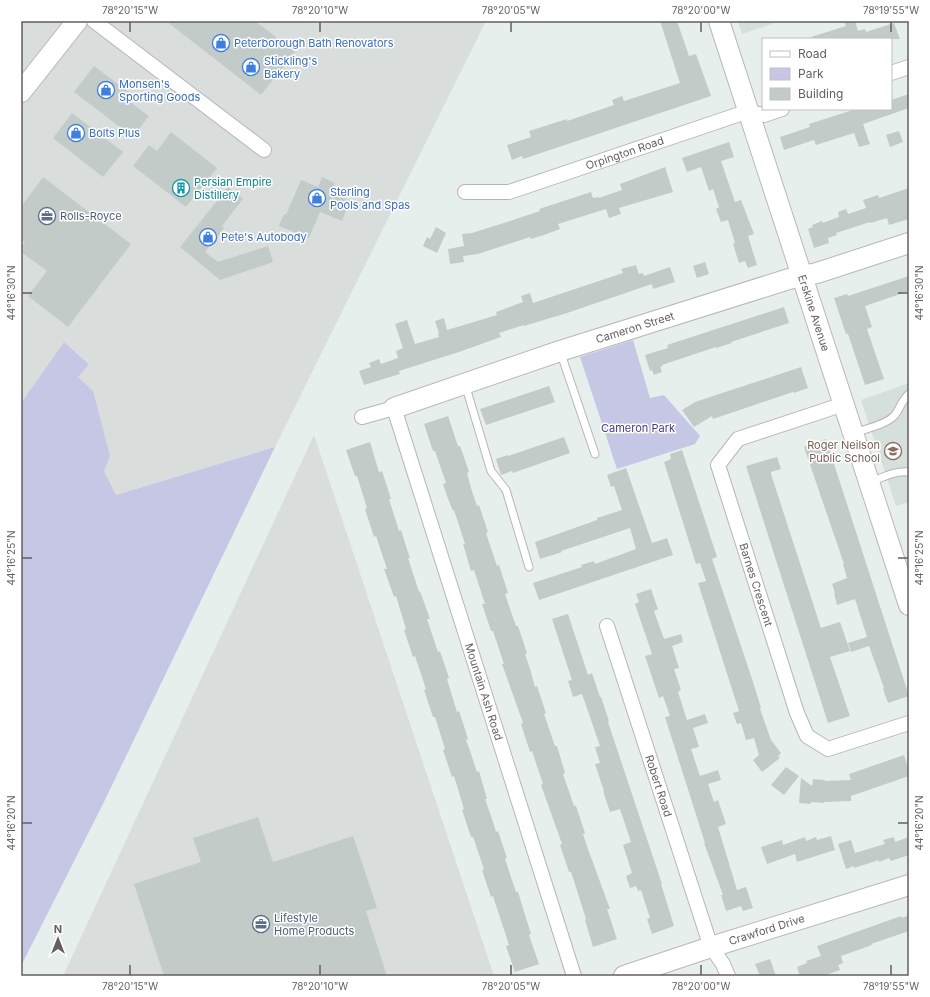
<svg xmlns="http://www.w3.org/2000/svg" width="930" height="997" viewBox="0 0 930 997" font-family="Inter,sans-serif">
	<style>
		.industrial { fill: #d9dedc }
		.education { fill: #d5dfdc }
		.green { fill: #c6c6e5 }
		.building { fill: #c3cbc8 }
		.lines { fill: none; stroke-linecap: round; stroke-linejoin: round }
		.lane-casing { stroke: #bab4b7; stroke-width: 9 }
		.street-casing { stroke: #bab4b7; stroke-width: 16 }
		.secondary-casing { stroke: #bdb5b9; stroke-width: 22 }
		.lane { stroke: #fff; stroke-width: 7 }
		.street { stroke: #fff; stroke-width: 14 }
		.secondary { stroke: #fff; stroke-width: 20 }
		.ticks { fill: none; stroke: #665e62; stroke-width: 1.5 }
		.labels { text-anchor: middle; stroke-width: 3; stroke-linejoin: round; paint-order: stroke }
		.shop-label { font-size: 11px; fill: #366cbe; stroke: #fff; text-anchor: start }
		.street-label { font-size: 11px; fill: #665e62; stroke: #fff }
		.culture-label { font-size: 11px; fill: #0d838f; stroke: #fff; text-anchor: start }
		.service-label { font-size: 11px; fill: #4e5e75; stroke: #fff; text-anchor: start }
		.park-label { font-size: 11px; fill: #403e86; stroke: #fff }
		.education-label { font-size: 11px; fill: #785e54; stroke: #fff; text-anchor: end }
		.neatline { fill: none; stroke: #665e62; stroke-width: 1.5 }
		.ticks-label { font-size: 10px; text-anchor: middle; fill: #665e62 }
	</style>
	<rect width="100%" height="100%" fill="#e7efed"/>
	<path class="industrial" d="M21 21H486L275 447 116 495 104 471 78 377 89 363 64 342 21 403Z
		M314 435 494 976H63Z"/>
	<path class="education" d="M738 21H781L742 34Z
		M909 383V502L896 506 861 400Z"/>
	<path class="green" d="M633 340 650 398 664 395 700 436 695 444 617 469 580 357Z
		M64 342 89 364 78 377 93 391 110 456 104 471 116 495 275 447 103 804 21 966V403Z"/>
	<path class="building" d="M166 21H255L295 52 261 95Z
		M660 21H677L689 56 696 54 711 96 523 159 522 156 512 160 507 145 531 137 529 131 567 119V121L614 105 612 100 622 96 624 101 680 83Z
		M844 21H855L858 31 865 29 866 32 894 23 900 39H812L811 37 846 26Z
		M94 66 134 96 130 102 149 116 133 137 74 92Z
		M909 94V108L863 124 870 144 859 147 854 133 816 145 814 140 784 150 780 137 810 127 809 124 856 109H891V100Z
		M72 113 123 152 103 177 53 138Z
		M899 131 903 142 890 147 886 135Z
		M171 132 217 168 186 207 133 166 149 145 157 151Z
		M729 142 734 157 721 161 735 202 741 200 754 234 748 236 757 265 748 268 745 261 739 263 733 244 735 243 728 220 721 222 716 209 719 207 713 189 709 191 701 167 687 172 682 158Z
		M665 167 673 192 619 208 621 214 609 218 606 209 558 224 560 229 544 235 531 239 530 237 518 241 478 254 463 256 464 262 450 264 448 249 464 246 462 234 472 233 510 221 540 211 539 209 591 192 593 198 599 197V198L622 190 620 184Z
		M43 177 131 244 68 327 28 296 47 271 21 252V247L25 242 21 239V207Z
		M322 177 335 183 331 193 350 201 342 221 320 212 309 238 279 226 284 214 286 215 301 180 318 187Z
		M228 187 243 199 222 226 224 228 205 252 218 262 268 246 273 262 220 280 180 247Z
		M909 188V219L889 225 887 218 871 223 870 222 836 233 837 235 828 238 829 243 814 248 808 229 813 227 812 225 822 221 823 223 839 217 838 212 846 209 848 214 866 208 863 200 878 195 879 198Z
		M436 227 446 233 437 253 423 246 427 237 430 239Z
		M705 262 709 274 697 278 693 266Z
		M636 265 639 274 643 273 644 276 670 267 675 282 653 289 652 284 567 313 524 326V325L499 333 501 337 459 352 399 371 400 374 364 385 359 371 371 367 369 363 379 359 381 364 398 358 396 351 403 348 395 324 407 320 415 344 439 337 438 334 439 333 435 321 444 318 447 330 497 315 496 312 523 302 521 296 530 293 533 303 623 273 621 269Z
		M909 276V291L865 306 872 327 867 329 884 379 865 385 848 334H846L834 298 847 294 848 296Z
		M784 307 789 323 731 342 732 343 716 348V347L662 365V367H660L662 372 654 375 652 370 650 371 645 355 668 348 667 345Z
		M801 367 808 388 794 393 793 392 713 419 712 416 694 427 682 410 695 402Z
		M549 386 555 402 486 425 480 409Z
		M448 416 458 446H460L464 457 469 472 467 473 471 488 477 506 479 505 488 532 486 533 497 566 499 565 508 593 505 594 510 609 516 626H518L527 653 525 654 530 669 535 687 537 686 546 713 544 714 555 746H557L565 773 563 774 574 806H576L585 833 583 834 588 849 610 909H607L617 939 593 947 585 920 586 919 574 881 571 872H569L560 845 562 844 541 785 543 784 532 751 530 752 521 724 523 723 502 664H504L493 631H491L482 604H485L474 570 471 571 463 544H465L454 510 453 511 447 496 443 484 446 483 435 451H433L424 424Z
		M564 437 570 453 513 473 512 471 501 475 496 459 508 455V456Z
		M826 439 909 696 888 703 883 689 884 688 869 646 851 652 848 643 867 637 855 599 837 605 834 593H835L832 584 847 578 843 564H844L804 447Z
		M370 442 379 472 382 471 391 499H389L399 531 401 530 405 543 410 558H408L419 592 420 591 430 619H427L438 652 440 651 449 678 447 679 457 712 459 711 463 723 468 739 466 740 471 754 477 772 479 771 487 799H485L493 822 496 832 498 831 507 858 505 859 516 892H518L531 934 529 935 539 964 515 972 506 946 509 945 493 896 491 897 482 870 484 869 473 837H471L462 810 464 809 454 776 452 777 443 750 445 749 435 717H433L424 690 426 689 415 656 413 657 404 630 406 629 396 596 394 597 384 569H387L376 536 374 537 365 509 367 508 357 476H355L346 450Z
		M682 450 717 557 712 559 753 682 761 708 760 709 771 740 781 753 778 756 780 758 762 772 753 760 759 755 754 738 746 740 741 723 737 724 733 713 739 711 698 583 706 581 700 563 696 564 664 462 671 459 670 454Z
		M777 457 781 469 771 472V474L821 628 840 622 850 651 830 657 850 716 828 723 746 466Z
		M626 468 652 543 667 538 673 555 539 600 533 583 582 567 581 565 594 561 595 564 636 549 630 528 561 551 562 552 540 559 535 542 597 520V518L622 510 614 486 611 487 607 475Z
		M651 589 658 609 654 611 664 639 681 634 683 642 672 646 679 668 674 669 681 690 678 692 687 720 705 714 708 723 693 728 699 747 691 749 700 776 718 770 721 780 708 784 714 802 718 800 726 824 718 827 737 890 746 887 753 908 743 911 741 906 726 911 721 895H723L704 843H705L672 739 665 717 670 716 663 696 659 698 645 656 652 654 635 604 639 602 636 594Z
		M568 614 588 675 592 673 600 697H601L609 721 608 722 662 884H661L674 926 652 934 647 919 650 918 641 890 638 891 636 886 630 888 626 876 632 873 623 845 631 842 620 809 610 812 603 791H604L595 764 600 763 595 747 600 746 582 694 573 697 568 681 572 680 552 619Z
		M904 755 909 771V776L851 796V801L824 802V803L811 802V804L799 803 801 778 812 786 813 779 825 780V781L851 780 849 774Z
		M786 767 799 776 784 795 771 785Z
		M258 817 273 862 353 836 377 908 366 911 387 976H164L134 884 201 862 193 838Z
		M831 836 835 850 797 862 795 854 767 864 761 847 782 840 783 845 805 837 806 841 816 837 817 840Z
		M894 837 895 842 909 837V855L891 861 889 858 879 862V860L854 868V866L846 869 838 844 851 840 855 853 885 844 883 840Z
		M909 915V931L871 944 872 945 841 956 843 963 838 965 840 970 823 976H800L797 967 807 963 806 961 821 956 817 946 901 916 902 918Z
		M770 959 776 976H760L755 964Z"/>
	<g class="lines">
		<g class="lane-casing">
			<path id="lane" d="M560 351 595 454
				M465 384 491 471 506 490 529 567
				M855 433C867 428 886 425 895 415 900 408 902 400 909 394
				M869 482C882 478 896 470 909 472"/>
		</g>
		<g class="street-casing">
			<g id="street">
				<path d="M94 21 264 150"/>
				<path d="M891 73 909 67"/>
				<path id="s1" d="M465 192H509L737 115 749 112 764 115 782 109"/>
				<path id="s2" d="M844 404 738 439 718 465 797 713 807 736 828 749 909 723"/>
				<path id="s3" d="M362 417 394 408 574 976"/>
				<path id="s4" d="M607 626 707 935 711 947 723 964 728 976"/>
			</g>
		</g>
		<g class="secondary-casing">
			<g id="secondary">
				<path id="s5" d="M719 21 909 605"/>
				<path d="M21 92 77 21"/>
				<path id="s6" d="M394 408 560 351 789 279 817 273 909 243"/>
				<path id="s7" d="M624 976 711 947 909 885"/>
			</g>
		</g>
		<use href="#lane" class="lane"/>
		<use href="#street" class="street"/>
		<use href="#secondary" class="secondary"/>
	</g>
	<path class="ticks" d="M130 22V32M320 22V32M511 22V32M701 22V32M891 22V32M22 293H32M898 293H908M22 558H32M898 558H908M22 823H32M898 823H908M130 965V975M320 965V975M511 965V975M701 965V975M891 965V975"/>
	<defs>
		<g id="shop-ring" transform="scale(0.9)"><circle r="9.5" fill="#fff" stroke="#3f7fe0" stroke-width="1.5"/><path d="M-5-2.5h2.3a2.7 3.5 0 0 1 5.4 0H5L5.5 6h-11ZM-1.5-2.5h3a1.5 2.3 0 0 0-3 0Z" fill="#3f7fe0"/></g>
		<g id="building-ring" transform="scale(0.9)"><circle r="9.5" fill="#fff" stroke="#0f9aa8" stroke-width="1.5"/><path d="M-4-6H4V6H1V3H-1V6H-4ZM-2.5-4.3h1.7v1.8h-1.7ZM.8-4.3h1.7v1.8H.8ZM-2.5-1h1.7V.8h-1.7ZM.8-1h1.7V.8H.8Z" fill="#0f9aa8"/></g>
		<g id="office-ring" transform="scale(0.9)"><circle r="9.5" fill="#fff" stroke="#5c6f8a" stroke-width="1.5"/><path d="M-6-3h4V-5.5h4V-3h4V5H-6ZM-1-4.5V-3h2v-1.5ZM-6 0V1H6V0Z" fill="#5c6f8a"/></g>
		<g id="school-ring" transform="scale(0.9)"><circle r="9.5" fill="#fff" stroke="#8d6e63" stroke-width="1.5"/><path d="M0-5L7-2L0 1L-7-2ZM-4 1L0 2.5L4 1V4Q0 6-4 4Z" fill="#8d6e63"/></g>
	</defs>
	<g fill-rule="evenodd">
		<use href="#shop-ring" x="221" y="43"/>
		<use href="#shop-ring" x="251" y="67"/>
		<use href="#shop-ring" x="106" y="90"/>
		<use href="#shop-ring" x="76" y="133"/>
		<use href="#building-ring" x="181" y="188"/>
		<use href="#shop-ring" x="317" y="198"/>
		<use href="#office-ring" x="47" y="216"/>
		<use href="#shop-ring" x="208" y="237"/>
		<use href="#school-ring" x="893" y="451"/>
		<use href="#office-ring" x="261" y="924"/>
	</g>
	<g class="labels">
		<g class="shop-label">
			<text x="234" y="47">Peterborough Bath Renovators</text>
			<text x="264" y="65">Stickling's<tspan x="264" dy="13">Bakery</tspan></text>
			<text x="119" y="88">Monsen's<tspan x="119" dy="13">Sporting Goods</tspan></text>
			<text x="89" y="137">Bolts Plus</text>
			<text x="330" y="196">Sterling<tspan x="330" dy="13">Pools and Spas</tspan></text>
			<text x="221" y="241">Pete's Autobody</text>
		</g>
		<g class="street-label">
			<text dy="4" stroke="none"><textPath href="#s1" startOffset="166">Orpington Road</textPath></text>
			<text dy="4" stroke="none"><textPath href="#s5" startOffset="307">Erskine Avenue</textPath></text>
			<text dy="4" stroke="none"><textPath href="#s6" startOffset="254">Cameron Street</textPath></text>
			<text dy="4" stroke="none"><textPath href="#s2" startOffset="270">Barnes Crescent</textPath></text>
			<text dy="4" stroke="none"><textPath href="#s3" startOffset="331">Mountain Ash Road</textPath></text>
			<text dy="4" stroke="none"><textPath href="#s4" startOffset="168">Robert Road</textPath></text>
			<text dy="4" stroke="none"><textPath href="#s7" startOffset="150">Crawford Drive</textPath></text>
		</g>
		<g class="culture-label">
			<text x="194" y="186">Persian Empire<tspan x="194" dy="13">Distillery</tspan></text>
		</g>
		<g class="service-label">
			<text x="60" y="220">Rolls-Royce</text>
			<text x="274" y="922">Lifestyle<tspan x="274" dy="13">Home Products</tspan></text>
		</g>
		<g class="park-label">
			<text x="638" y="432">Cameron Park</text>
		</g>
		<g class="education-label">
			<text x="880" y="449">Roger Neilson<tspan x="880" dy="13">Public School</tspan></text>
		</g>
	</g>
	<rect width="930" height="997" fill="none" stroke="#ffffff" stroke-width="44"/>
	<rect x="762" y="38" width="130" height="72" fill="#ffffff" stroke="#c2bfc0"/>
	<rect x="770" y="51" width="20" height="6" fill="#ffffff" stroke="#c2bfc0"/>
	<text x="798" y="58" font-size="12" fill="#665e62">Road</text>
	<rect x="770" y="68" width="20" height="12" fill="#c6c6e5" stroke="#c2bfc0"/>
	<text x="798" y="78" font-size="12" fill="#665e62">Park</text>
	<rect x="770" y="88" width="20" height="12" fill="#c3cbc8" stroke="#c2bfc0"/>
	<text x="798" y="98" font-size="12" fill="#665e62">Building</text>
	<g transform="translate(58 939)" stroke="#ffffff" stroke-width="3" paint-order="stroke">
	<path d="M0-3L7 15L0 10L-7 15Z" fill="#665e62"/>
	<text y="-6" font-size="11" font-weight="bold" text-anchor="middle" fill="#665e62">N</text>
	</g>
	<rect x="22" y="22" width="886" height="953" class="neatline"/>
	<g class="ticks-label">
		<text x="130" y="14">78°20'15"W</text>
		<text x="320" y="14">78°20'10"W</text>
		<text x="511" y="14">78°20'05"W</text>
		<text x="701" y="14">78°20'00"W</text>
		<text x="891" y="14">78°19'55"W</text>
		<text transform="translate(11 293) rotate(-90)" y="4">44°16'30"N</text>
		<text transform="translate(919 293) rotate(-90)" y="4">44°16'30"N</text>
		<text transform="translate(11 558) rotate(-90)" y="4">44°16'25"N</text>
		<text transform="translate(919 558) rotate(-90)" y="4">44°16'25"N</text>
		<text transform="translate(11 823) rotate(-90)" y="4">44°16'20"N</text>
		<text transform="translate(919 823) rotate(-90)" y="4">44°16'20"N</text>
		<text x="130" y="990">78°20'15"W</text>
		<text x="320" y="990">78°20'10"W</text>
		<text x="511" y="990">78°20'05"W</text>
		<text x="701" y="990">78°20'00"W</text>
		<text x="891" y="990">78°19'55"W</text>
	</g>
</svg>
